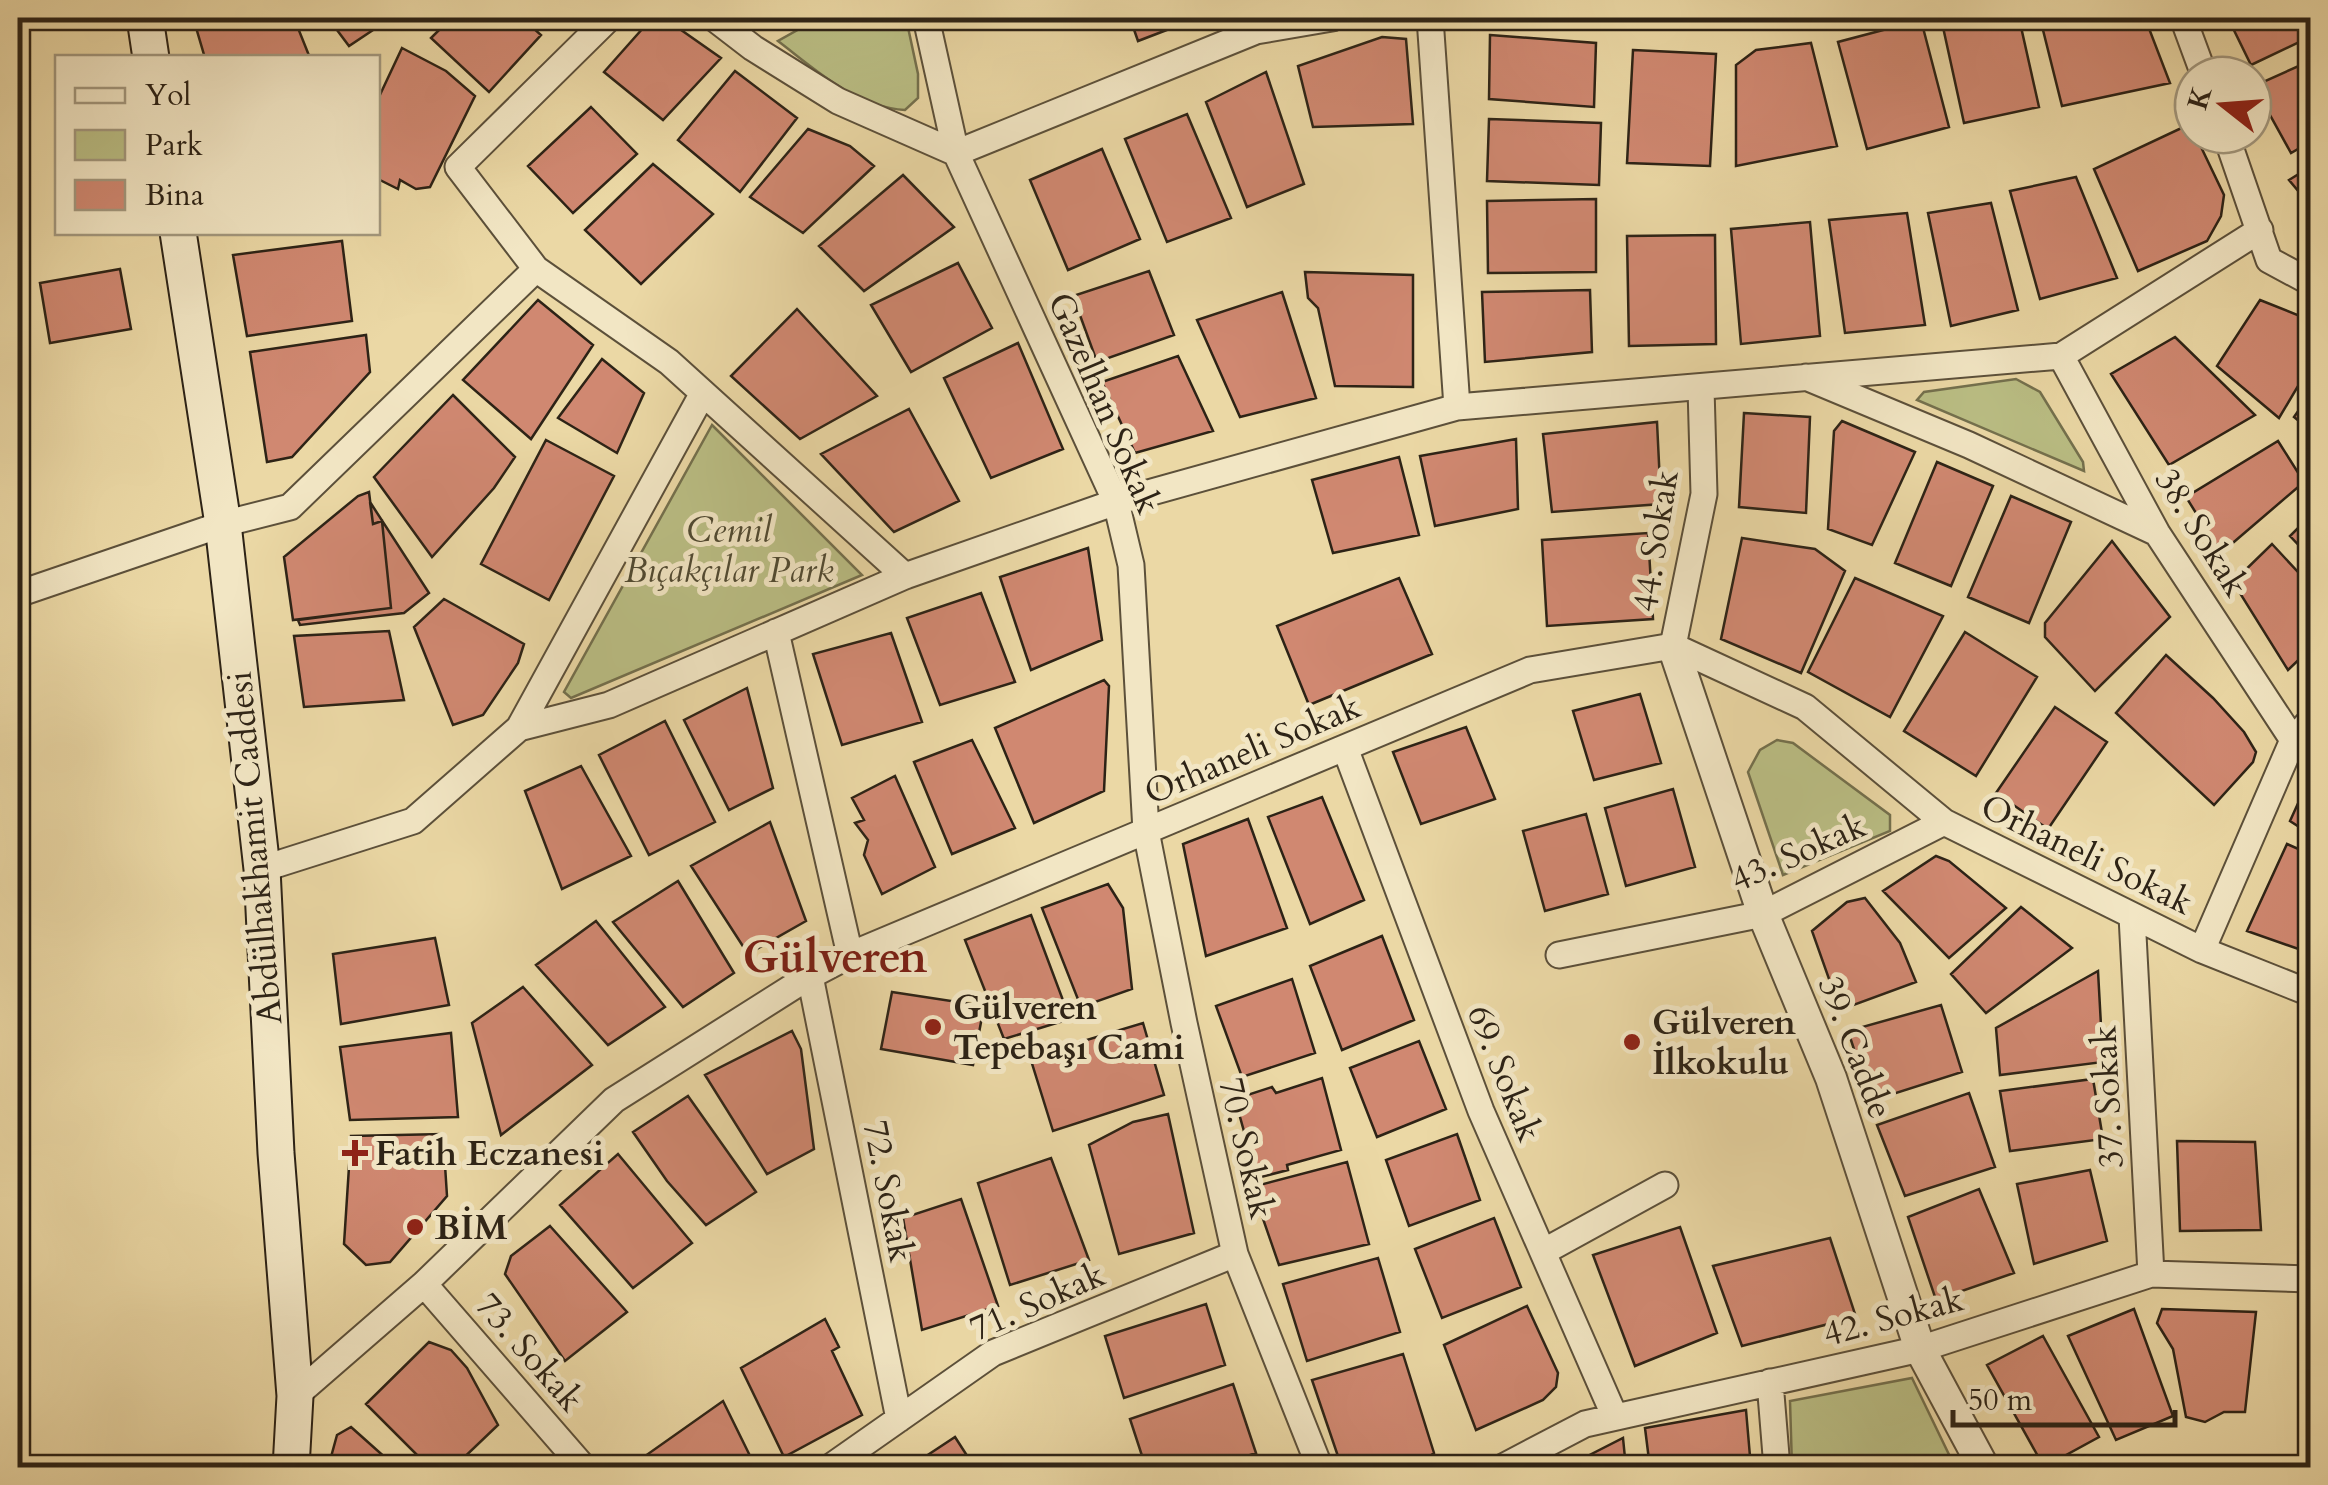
<svg xmlns="http://www.w3.org/2000/svg" width="2328" height="1485" viewBox="0 0 2328 1485" font-family="Cardo,serif">
	<style>
		.green { fill: #babe84; stroke: #74704d; stroke-width: 2.5 }
		.building { fill: #d08871; stroke: #2d2316; stroke-width: 2.5 }
		.lines { fill: none; stroke-linecap: round; stroke-linejoin: round }
		.minor-casing { stroke: #5c503a; stroke-width: 29 }
		.tertiary-casing { stroke: #5c503a; stroke-width: 34 }
		.secondary-casing { stroke: #2d2316; stroke-width: 39 }
		.minor { stroke: #f2e6c4; stroke-width: 25 }
		.tertiary { stroke: #f2e6c4; stroke-width: 30 }
		.secondary { stroke: #f2e6c4; stroke-width: 35 }
		.poi-dot { fill: #8f2418; stroke: #f2e6c4; stroke-width: 4 }
		.labels { text-anchor: middle; stroke-width: 10; stroke-linejoin: round; paint-order: stroke }
		.street-label { font-size: 35px; fill: #2d2316; stroke: #f2e6c4 }
		.park-label { font-size: 35px; font-style: italic; fill: #504a32; stroke: #f2e6c4 }
		.poi-label { font-size: 35px; font-weight: bold; fill: #2d2316; stroke: #f2e6c4; text-anchor: start }
		.district-label { font-size: 45px; font-weight: bold; fill: #7a1f14; stroke: #f2e6c4 }
	</style>
	<rect width="100%" height="100%" fill="#ebd8a5"/>
	<filter id="stains"><feTurbulence type="fractalNoise" baseFrequency=".002" numOctaves="4"/><feColorMatrix values="0 0 0 0 .2 0 0 0 0 .09 0 0 0 0 .02 0 0 0 .5 -.17"/></filter>
	<radialGradient id="worn" r=".72"><stop offset=".6" stop-color="#630" stop-opacity="0"/><stop offset="1" stop-color="#630" stop-opacity=".3"/></radialGradient>
	<path class="green" d="M819 18H906L918 74V98L905 110C855 107 816 70 778 41Z
		M2016 379 2040 392 2083 462 2084 471 1917 400 1924 392Z
		M712 425 862 575 571 698 564 692Z
		M1777 740 1793 743 1890 815V831L1783 875 1748 772 1760 750Z
		M1912 1378 1955 1467H1792L1790 1401Z"/>
	<path class="building" d="M204 18H294L310 58H205L195 24Z
		M328 18H391L349 46Z
		M451 18H522L541 35 489 92 431 38Z
		M652 18H664L721 58 663 120 604 72Z
		M1130 18H1198L1138 41Z
		M1941 18H2019L2039 107 1964 123Z
		M2040 18H2145L2170 83 2062 106Z
		M2228 18H2310V37L2251 65Z
		M1921 20 1949 127 1867 149 1838 42Z
		M1490 35 1596 43 1594 107 1489 99Z
		M1382 37 1406 39 1413 124 1313 127 1298 66Z
		M1811 43 1837 146 1736 166V65L1756 50Z
		M402 48 446 71 475 96 430 187 416 189 400 180 398 189 378 179V99Z
		M1633 50 1716 54 1710 166 1627 163Z
		M2310 61V142L2291 153 2254 86Z
		M735 71 797 118 740 192 678 140Z
		M1266 72 1304 184 1247 207 1206 102Z
		M591 107 637 154 573 213 528 166Z
		M1187 114 1231 218 1167 242 1125 139Z
		M1489 119 1601 123 1599 185 1487 181Z
		M2190 124 2224 195 2221 216 2207 241 2138 271 2094 169Z
		M808 129 850 146 874 166 803 233 750 197Z
		M1102 149 1140 239 1068 270 1030 180Z
		M653 164 713 214 641 284 585 230Z
		M2310 167V205L2289 180Z
		M903 175 954 227 864 291 819 246Z
		M2076 177 2117 278 2040 299 2010 191Z
		M1596 199V272L1488 273 1487 201Z
		M1991 203 2018 310 1951 326 1928 213Z
		M1907 213 1925 325 1845 333 1829 220Z
		M1810 222 1820 336 1741 344 1731 229Z
		M1715 235 1716 344 1629 346 1627 236Z
		M342 241 352 321 247 336 233 255Z
		M958 263 992 328 911 372 871 305Z
		M120 269 131 329 50 343 40 283Z
		M1149 271 1174 335 1097 362 1073 296Z
		M1305 272 1413 275V387L1335 386 1318 308 1308 298Z
		M1590 290 1592 352 1485 362 1482 292Z
		M1282 292 1316 398 1240 417 1197 320Z
		M538 300 593 345 531 439 463 380Z
		M2260 300 2310 320V366L2279 418 2217 366Z
		M797 309 877 396 800 439 731 376Z
		M366 335 370 372 292 457 267 462 250 352Z
		M2175 337 2255 415 2169 465 2111 374Z
		M1018 343 1063 449 991 478 944 378Z
		M1178 356 1213 431 1135 453 1102 382Z
		M602 359 644 393 617 453 558 418Z
		M2310 394V430L2294 417Z
		M453 395 515 457 494 488 432 557 374 477Z
		M909 409 959 501 894 532 821 454Z
		M1744 413 1810 417 1806 513 1739 507Z
		M1842 421 1915 452 1872 545 1828 529 1834 431Z
		M1657 422 1661 504 1552 512 1543 434Z
		M1516 439 1518 509 1435 526 1420 456Z
		M546 440 614 476 549 600 481 564Z
		M2278 441 2304 482 2221 553 2186 497Z
		M1399 457 1419 535 1333 553 1312 480Z
		M1937 462 1993 486 1951 586 1895 563Z
		M369 492 373 524 382 521 391 608 293 620 284 557 358 496Z
		M2011 496 2071 522 2029 623 1968 597Z
		M370 502 429 593 404 613 300 625 298 620 391 608 382 521 373 524Z
		M2310 516V557L2290 536Z
		M1648 533 1653 619 1547 626 1542 540Z
		M1742 538 1815 549 1845 571 1801 673 1721 639Z
		M2112 541 2170 617 2095 691 2045 637V623Z
		M2272 544 2310 585V649L2288 670 2233 582Z
		M1088 548 1102 640 1031 670 1000 577Z
		M1399 578 1432 654 1309 705 1277 626Z
		M1855 578 1943 616 1890 717 1808 672Z
		M981 593 1015 682 940 705 907 618Z
		M444 599 524 644 518 663 483 715 453 725 414 627Z
		M389 631 404 700 304 707 294 636Z
		M1965 632 2037 677 1976 776 1904 731Z
		M891 633 922 722 842 745 813 654Z
		M2166 655 2213 698 2244 732 2256 752 2253 762 2214 805 2116 713Z
		M1104 680 1109 686 1104 791 1034 823 995 728Z
		M747 688 773 788 729 810 684 720Z
		M1640 694 1661 763 1594 780 1573 711Z
		M2055 707 2107 742 2048 829 1996 793Z
		M665 721 715 822 649 855 599 755Z
		M1466 727 1495 799 1421 824 1393 752Z
		M972 740 1015 828 952 854 914 762Z
		M581 766 631 856 562 889 525 791Z
		M895 776 935 867 882 894 864 855 868 840 855 823 864 820 852 798Z
		M2310 777V834L2290 821Z
		M1673 789 1695 867 1626 886 1605 808Z
		M1322 797 1364 900 1310 924 1268 817Z
		M1586 814 1608 894 1545 911 1523 831Z
		M1248 819 1287 928 1206 956 1183 844Z
		M770 822 806 921 748 954 691 866Z
		M2287 844 2310 854V953L2247 931Z
		M1936 856 1949 861 2006 908 1949 958 1883 891Z
		M678 881 734 973 683 1007 613 922Z
		M1108 884 1123 908 1132 989 1081 1007 1042 908Z
		M1865 898 1900 943 1916 982 1840 1010 1812 931 1847 902Z
		M2021 907 2072 948 1986 1013 1951 974Z
		M1031 915 1070 1019 1004 1039 965 940Z
		M596 921 665 1007 608 1045 536 965Z
		M1382 936 1414 1020 1342 1050 1310 966Z
		M435 938 449 1005 341 1024 333 954Z
		M2098 971 2103 1062 2000 1075 1996 1028Z
		M1292 979 1315 1053 1242 1077 1216 1006Z
		M523 987 592 1065 501 1135 472 1023Z
		M892 992 984 1006 973 1065 881 1049Z
		M1941 1005 1962 1072 1871 1101 1848 1031Z
		M1143 1023 1164 1095 1053 1131 1030 1057Z
		M792 1031 801 1049 814 1149 767 1174 705 1075Z
		M451 1033 458 1117 350 1120 340 1047Z
		M1419 1041 1446 1109 1377 1137 1350 1068Z
		M2310 1063V1128L2300 1126Z
		M1322 1078 1341 1150 1287 1165 1288 1170 1257 1178 1235 1099 1272 1087 1276 1093Z
		M2093 1079 2103 1139 2010 1151 2000 1091Z
		M1969 1093 1995 1167 1905 1196 1877 1125Z
		M688 1096 756 1192 706 1225 667 1181 633 1132Z
		M1168 1114 1194 1233 1119 1254 1089 1145 1133 1122Z
		M443 1134 447 1196 390 1262 366 1265 344 1244 351 1136Z
		M1457 1134 1480 1200 1409 1226 1386 1160Z
		M2177 1141 2255 1142 2261 1230 2180 1231Z
		M2308 1152H2310V1237H2308Z
		M618 1154 692 1243 633 1288 560 1205Z
		M1051 1158 1089 1260 1010 1285 978 1183Z
		M1347 1162 1369 1244 1279 1265 1252 1187Z
		M2090 1170 2107 1241 2034 1264 2017 1184Z
		M1979 1189 2014 1273 1936 1300 1908 1217Z
		M961 1199 998 1306 922 1330 903 1218Z
		M1494 1218 1521 1287 1442 1318 1415 1249Z
		M550 1226 627 1312 565 1361 505 1274 511 1256Z
		M1680 1227 1717 1333 1635 1366 1593 1255Z
		M1830 1238 1856 1317 1742 1346 1713 1266Z
		M1378 1258 1400 1332 1307 1361 1283 1284Z
		M1206 1304 1225 1365 1124 1398 1105 1336Z
		M1527 1306 1558 1373 1556 1387 1543 1400 1476 1430 1444 1345Z
		M2134 1309 2173 1416 2116 1440 2068 1336Z
		M2162 1309 2256 1312 2245 1412H2224L2205 1422 2186 1417 2173 1349 2157 1323Z
		M825 1319 839 1347 832 1351 862 1415 784 1457 741 1368Z
		M2043 1336 2099 1437 2044 1467 1987 1365Z
		M429 1342 451 1350 467 1368 498 1425 453 1468H430L366 1404Z
		M1403 1354 1434 1453 1414 1468H1342L1312 1380Z
		M1233 1384 1256 1453 1212 1468H1146L1130 1419Z
		M723 1401 755 1466 642 1468 638 1461Z
		M1746 1410 1751 1468H1650L1645 1428Z
		M351 1427 397 1468H328L337 1435Z
		M955 1437 975 1468H908Z
		M1623 1438 1626 1468H1564Z"/>
	<g class="lines">
		<g class="minor-casing">
			<path id="minor" d="M714 18 753 48 838 101 956 153 1256 31 1332 18
				M926 18 956 153 1116 502 1131 565 1146 831 1184 1023 1235 1254 1320 1468
				M1430 18 1457 407
				M2183 18 2204 75
				M2226 135 2269 260 2310 282
				M536 269 458 167 609 18
				M2061 356 2157 533 2293 740
				M1806 377 1969 445 2157 533
				M18 594 223 524 290 507 536 269 669 362 905 576
				M776 632 850 955
				M1673 646 1704 494 1701 388
				M519 728 703 393
				M1345 748 1481 1111 1615 1417
				M262 869 413 821 519 728 609 705 905 576 1116 502 1457 407 2061 356 2260 230
				M2132 916 2151 1274
				M2202 950 2293 740 2310 721
				M1559 955 1763 914 1944 822
				M810 976 899 1419
				M1543 1252 1665 1185
				M424 1284 584 1468
				M1770 1382 1777 1468
				M295 1396 424 1284 614 1100 810 976 850 955 1530 670 1673 646 1805 707 1944 822 2202 950 2310 993
				M829 1468 993 1353 1235 1254
				M1501 1468 1585 1424 1920 1349 2151 1274 2310 1279"/>
		</g>
		<g class="tertiary-casing">
			<path id="tertiary" d="M1673 646 1763 914 1831 1078 1920 1349 1984 1468"/>
		</g>
		<g class="secondary-casing">
			<path id="secondary" d="M145 18 151 58
				M178 232 223 524 262 869 276 1153 295 1396 291 1468"/>
		</g>
		<use href="#minor" class="minor"/>
		<use href="#tertiary" class="tertiary"/>
		<use href="#secondary" class="secondary"/>
	</g>
	<g class="poi-dot">
		<circle cx="933" cy="1027" r="10"/>
		<circle cx="1632" cy="1042" r="10"/>
		<path d="M350 1138h10v10h10v10h-10v10h-10v-10h-10v-10h10z"/>
		<circle cx="415" cy="1227" r="10"/>
	</g>
	<g class="labels">
		<g class="street-label">
			<text transform="translate(1105 403) rotate(67)" y="12">Gazelhan Sokak</text>
			<text transform="translate(2202 532) rotate(58)" y="12">38. Sokak</text>
			<text transform="translate(1655 541) rotate(-81)" y="12">44. Sokak</text>
			<text transform="translate(1252 749) rotate(-23)" y="12">Orhaneli Sokak</text>
			<text transform="translate(254 848) rotate(-95)" y="12">Abdülhakhamit Caddesi</text>
			<text transform="translate(1798 852) rotate(-24)" y="12">43. Sokak</text>
			<text transform="translate(2087 854) rotate(26)" y="12">Orhaneli Sokak</text>
			<text transform="translate(1856 1047) rotate(69)" y="12">39. Cadde</text>
			<text transform="translate(1505 1073) rotate(68)" y="12">69. Sokak</text>
			<text transform="translate(2107 1097) rotate(-93)" y="12">37. Sokak</text>
			<text transform="translate(1247 1148) rotate(77)" y="12">70. Sokak</text>
			<text transform="translate(889 1191) rotate(79)" y="12">72. Sokak</text>
			<text transform="translate(1037 1301) rotate(-24)" y="12">71. Sokak</text>
			<text transform="translate(1893 1316) rotate(-15)" y="12">42. Sokak</text>
			<text transform="translate(530 1352) rotate(49)" y="12">73. Sokak</text>
		</g>
		<g class="park-label">
			<text x="729" y="542">Cemil<tspan x="729" dy="40">Bıçakçılar Park</tspan></text>
		</g>
		<g class="poi-label">
			<text x="953" y="1019">Gülveren<tspan x="953" dy="40">Tepebaşı Cami</tspan></text>
			<text x="1652" y="1034">Gülveren<tspan x="1652" dy="40">İlkokulu</tspan></text>
			<text x="375" y="1165">Fatih Eczanesi</text>
			<text x="435" y="1239">BİM</text>
		</g>
		<g class="district-label">
			<text x="835" y="972">Gülveren</text>
		</g>
	</g>
	<rect width="2328" height="1485" fill="none" stroke="#ebd8a5" stroke-width="60"/>
	<rect x="20" y="20" width="2288" height="1445" fill="none" stroke="#2d2316" stroke-width="5"/>
	<rect x="30" y="30" width="2268" height="1425" fill="none" stroke="#2d2316" stroke-width="2.5"/>
	<rect x="55" y="55" width="325" height="180" fill="#f2e6c4" stroke="#a3987e" stroke-width="2.5"/>
	<rect x="75" y="88" width="50" height="15" fill="#f2e6c4" stroke="#a3987e" stroke-width="2.5"/>
	<text x="145" y="105" font-size="30" fill="#2d2316">Yol</text>
	<rect x="75" y="130" width="50" height="30" fill="#babe84" stroke="#a3987e" stroke-width="2.5"/>
	<text x="145" y="155" font-size="30" fill="#2d2316">Park</text>
	<rect x="75" y="180" width="50" height="30" fill="#d08871" stroke="#a3987e" stroke-width="2.5"/>
	<text x="145" y="205" font-size="30" fill="#2d2316">Bina</text>
	<g transform="translate(2223 105) rotate(287)"><circle r="48" fill="#f2e6c4" stroke="#a3987e" stroke-width="2.5"/>
	<path d="M0-8L18 38L0 25L-18 38Z" fill="#8f2418"/>
	<text y="-15" font-size="28" font-weight="bold" text-anchor="middle" fill="#2d2316">K</text>
	</g>
	<path d="M1953 1410v15h222v-15" fill="none" stroke="#2d2316" stroke-width="5"/>
	<text x="1968" y="1410" font-size="30" fill="#2d2316" stroke="#f2e6c4" stroke-width="8" paint-order="stroke">50 m</text>
	<rect width="100%" height="100%" filter="url(#stains)"/>
	<rect width="100%" height="100%" fill="url(#worn)"/>
</svg>
